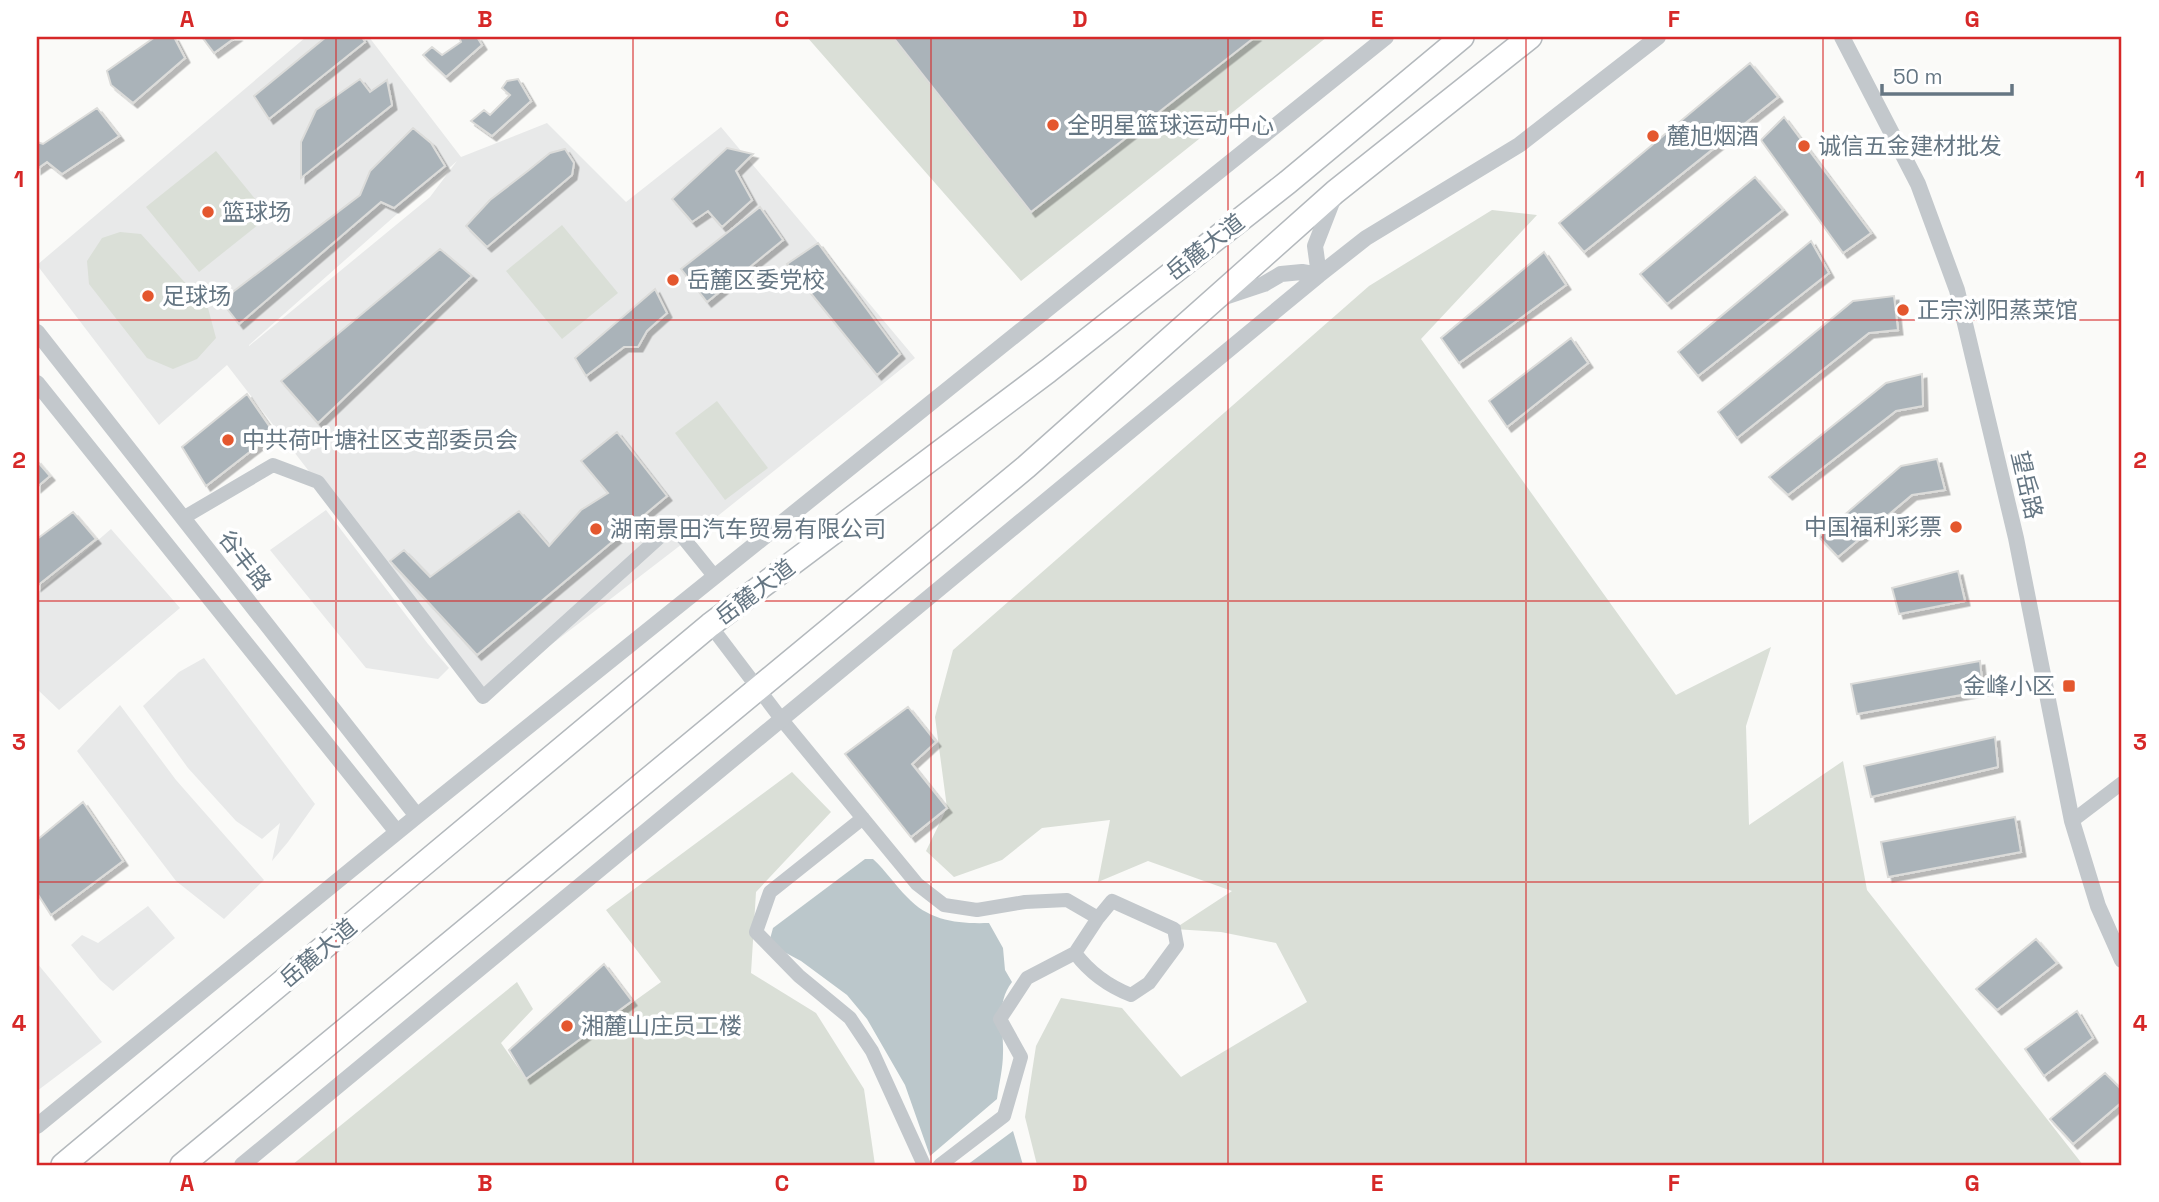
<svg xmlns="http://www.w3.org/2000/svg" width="2159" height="1202" viewBox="0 0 2159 1202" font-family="'Space Grotesk','Noto Sans SC',sans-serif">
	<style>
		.built { fill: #e8e9e9; fill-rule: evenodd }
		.green { fill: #dadfd7 }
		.water { fill: #bbc7cb }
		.building { fill: #aab3b9; stroke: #dcdcda; stroke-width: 2; filter: url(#shadow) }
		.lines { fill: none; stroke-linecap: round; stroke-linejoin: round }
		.trunk-casing { stroke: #b4b9bd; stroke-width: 26 }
		.minor { stroke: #c3c8cc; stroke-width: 14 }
		.tertiary { stroke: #c3c8cc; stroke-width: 16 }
		.trunk { stroke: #fff; stroke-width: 23 }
		.grid { fill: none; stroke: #d62828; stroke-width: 2; stroke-opacity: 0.55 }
		.poi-dot { fill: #e4572e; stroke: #fff; stroke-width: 2.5 }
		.labels { text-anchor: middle; stroke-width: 7; stroke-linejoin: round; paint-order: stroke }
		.poi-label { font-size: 23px; fill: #657683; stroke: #fff; text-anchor: start }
		.street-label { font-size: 23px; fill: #657683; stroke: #fff }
		.neatline { fill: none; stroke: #d62828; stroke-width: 2.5 }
		.grid-label { font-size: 23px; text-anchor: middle; font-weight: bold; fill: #d62828 }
	</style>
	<defs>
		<filter id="shadow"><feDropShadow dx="4.5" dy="4.5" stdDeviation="0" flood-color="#0004"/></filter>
	</defs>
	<rect width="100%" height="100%" fill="#fafaf8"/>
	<path class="built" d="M306 37H369L461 157 547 123 626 202 721 127 915 358 699 531 483 697 227 365 159 425 37 265ZM457 161 430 197 249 346V345Z
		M326 510 428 644 449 668 438 679 366 668 270 550Z
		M111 529 180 608 59 710 37 689V593Z
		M204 658 315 804 288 842 272 861 280 823 262 839 236 821 188 768 143 706 179 672Z
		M120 705 176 780 264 880 224 919 176 881 77 751Z
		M148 906 175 938 113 991 100 980 71 945 82 935 98 943Z
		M37 963 102 1042 37 1091Z"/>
	<path class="green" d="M807 37H1327L1021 281Z
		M216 151 269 216 199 272 146 207Z
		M1492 210 1537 215 1421 339 1676 695 1771 647 1746 726 1749 825 1843 761 1867 890 2083 1165H1037L1025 1117 1036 1046 1061 998 1122 1008 1181 1077 1307 1002 1276 943 1221 932 1174 929 1232 891 1148 861 1098 882 1110 820 1042 828 1002 860 954 877 926 851 947 808 935 717 953 650 1369 286Z
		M562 225 618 293 562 339 506 271Z
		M120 232 141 234 208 308 216 338 197 359 173 369 147 358 89 284 87 261 102 238Z
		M717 401 768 468 725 500 675 433Z
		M792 772 831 812 756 892 751 973 816 1013 864 1089 875 1165H292L517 982 533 1009 501 1043 526 1079 661 982 606 910Z"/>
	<path class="water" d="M865 859H873C886 871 895 885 907 897 929 921 958 924 989 923L1003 948 1005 970 1012 982C995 1005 1004 1027 1003 1053 1003 1068 999 1084 997 1099L930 1156 905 1085 867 1019 847 995 801 961 771 945 770 939 773 928Z
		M1013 1131 1023 1165H967Z"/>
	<path class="building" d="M155 37H174L185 58 133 103 111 85 107 71Z
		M202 37H236L214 53Z
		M326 37H362L365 42 269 119 254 96Z
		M459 37H477L482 45 446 77 423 55 432 47 442 55 461 42Z
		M893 37H1255L1031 212Z
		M1750 63 1778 97 1584 252 1559 223Z
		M360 79 370 92 387 80 392 105 301 178V142L316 110Z
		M518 79 531 101 492 136 471 121 484 110 490 115 510 95 502 88 507 81Z
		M97 108 119 136 62 174 47 162 37 169V142L43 144Z
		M1784 117 1871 233 1843 253 1761 140Z
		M413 128 431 143 445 166 394 208 381 202 239 324 221 301 360 195 370 171Z
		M727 148 753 154 736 171 752 200 722 227 708 211 692 222 672 199Z
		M565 149 574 163 572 175 487 247 466 226 490 200 529 170 550 153Z
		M1755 177 1783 210 1667 304 1640 274Z
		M760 207 783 240 707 302 681 269Z
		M1811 241 1829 273 1698 376 1678 352Z
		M818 243 900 354 877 375 787 264Z
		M440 249 472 276 318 423 281 381Z
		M1544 252 1566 285 1459 363 1441 338Z
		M655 289 667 313 647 331 638 347H624L586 376 575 358Z
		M1894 296 1898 330 1869 333 1737 438 1718 412 1853 301Z
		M1571 338 1588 363 1507 427 1489 401Z
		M1922 374 1923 406 1896 411 1788 495 1769 477 1886 383Z
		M247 394 274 433 206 486 182 447Z
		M617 432 667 496 477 655 390 561 404 550 430 577 519 511 549 546 581 510 608 493 581 461Z
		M1937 459 1945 490 1912 495 1838 557 1819 537 1901 466Z
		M37 461 50 476 37 487Z
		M73 512 96 539 37 586V539Z
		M1958 571 1965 601 1899 614 1892 588Z
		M1980 661 1983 691 1857 714 1851 684Z
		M908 707 936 742 912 764 947 808 911 837 845 754Z
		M1995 737 1998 767 1871 797 1864 766Z
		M83 802 123 861 51 915 37 893V840Z
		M2015 817 2021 852 1888 877 1881 842Z
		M2036 939 2057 963 1997 1010 1976 989Z
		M604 964 632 1001 526 1079 509 1050Z
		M2077 1011 2093 1038 2044 1076 2025 1049Z
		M2105 1073 2122 1090V1102L2073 1144 2050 1119Z"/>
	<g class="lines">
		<g class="trunk-casing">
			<path id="trunk" d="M63 1165 710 625 1048 371 1288 182 1462 37
				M182 1165 1026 467 1335 192 1530 37"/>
		</g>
		<path class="minor" d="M183 518 273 465 318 482 483 697 673 525 715 577
			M710 625 782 720 917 884 944 905 977 910 1025 902 1067 900 1098 918 1112 901 1174 929 1177 945 1149 983 1131 995C1108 986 1090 973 1075 953L1098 918
			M863 818 770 892 756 932 799 976 850 1018 872 1051 924 1165
			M2072 821 2122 783
			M940 1165 1004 1116 1021 1057 1000 1019 1027 978 1075 953"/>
		<path class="tertiary" d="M1842 37 1918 184 1957 290 2016 538 2072 821 2098 906 2122 960
			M1222 298 1264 284 1281 274 1302 272 1319 275 1315 246 1334 197
			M37 332 417 816
			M37 383 397 832
			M37 1126 417 816 1386 37
			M242 1165 1319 275 1366 238 1519 145 1658 37"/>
		<use href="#trunk" class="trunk"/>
	</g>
	<path class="grid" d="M336 37V1165M633 37V1165M931 37V1165M1228 37V1165M1526 37V1165M1823 37V1165M37 320H2122M37 601H2122M37 882H2122"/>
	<g class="poi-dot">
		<circle cx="1053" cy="125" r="7"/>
		<circle cx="1653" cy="136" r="7"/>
		<circle cx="1804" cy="146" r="7"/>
		<circle cx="208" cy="212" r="7"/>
		<circle cx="673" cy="280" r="7"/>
		<circle cx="148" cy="296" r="7"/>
		<circle cx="1903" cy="310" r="7"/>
		<circle cx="228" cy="440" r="7"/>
		<circle cx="1956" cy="527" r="7"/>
		<circle cx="596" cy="529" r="7"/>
		<rect x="2062" y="679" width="14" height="14" rx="3.5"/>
		<circle cx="567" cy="1026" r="7"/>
	</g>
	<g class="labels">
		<g class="poi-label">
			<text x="1067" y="133">全明星篮球运动中心</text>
			<text x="1667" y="144">麓旭烟酒</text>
			<text x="1818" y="154">诚信五金建材批发</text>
			<text x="222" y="220">篮球场</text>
			<text x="687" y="288">岳麓区委党校</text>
			<text x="162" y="304">足球场</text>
			<text x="1917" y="318">正宗浏阳蒸菜馆</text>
			<text x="242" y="448">中共荷叶塘社区支部委员会</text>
			<text x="1942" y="535" text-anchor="end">中国福利彩票</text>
			<text x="610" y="537">湖南景田汽车贸易有限公司</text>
			<text x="2055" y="694" text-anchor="end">金峰小区</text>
			<text x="581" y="1034">湘麓山庄员工楼</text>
		</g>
		<g class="street-label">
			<text transform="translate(1205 247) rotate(-38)" y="8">岳麓大道</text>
			<text transform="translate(2027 485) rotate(77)" y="8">望岳路</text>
			<text transform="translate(245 560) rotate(52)" y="8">谷丰路</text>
			<text transform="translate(755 592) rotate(-37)" y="8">岳麓大道</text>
			<text transform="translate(318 953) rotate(-40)" y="8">岳麓大道</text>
		</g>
	</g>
	<rect width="2159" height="1202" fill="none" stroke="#ffffff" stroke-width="77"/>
	<path d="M1882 84v10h130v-10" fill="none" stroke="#657683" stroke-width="3.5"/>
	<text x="1893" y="84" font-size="21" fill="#657683" stroke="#ffffff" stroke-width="5" paint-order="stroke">50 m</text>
	<rect x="38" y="38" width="2082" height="1126" class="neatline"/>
	<g class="grid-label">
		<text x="187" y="27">A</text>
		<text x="485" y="27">B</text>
		<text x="782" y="27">C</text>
		<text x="1080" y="27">D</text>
		<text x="1377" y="27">E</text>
		<text x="1674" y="27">F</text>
		<text x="1972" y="27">G</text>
		<text x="19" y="187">1</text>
		<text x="2140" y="187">1</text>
		<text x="19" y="468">2</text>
		<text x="2140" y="468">2</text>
		<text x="19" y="750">3</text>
		<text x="2140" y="750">3</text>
		<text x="19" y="1031">4</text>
		<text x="2140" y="1031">4</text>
		<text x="187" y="1191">A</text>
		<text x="485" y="1191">B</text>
		<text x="782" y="1191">C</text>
		<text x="1080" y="1191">D</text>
		<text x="1377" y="1191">E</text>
		<text x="1674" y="1191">F</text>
		<text x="1972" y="1191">G</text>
	</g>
</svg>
